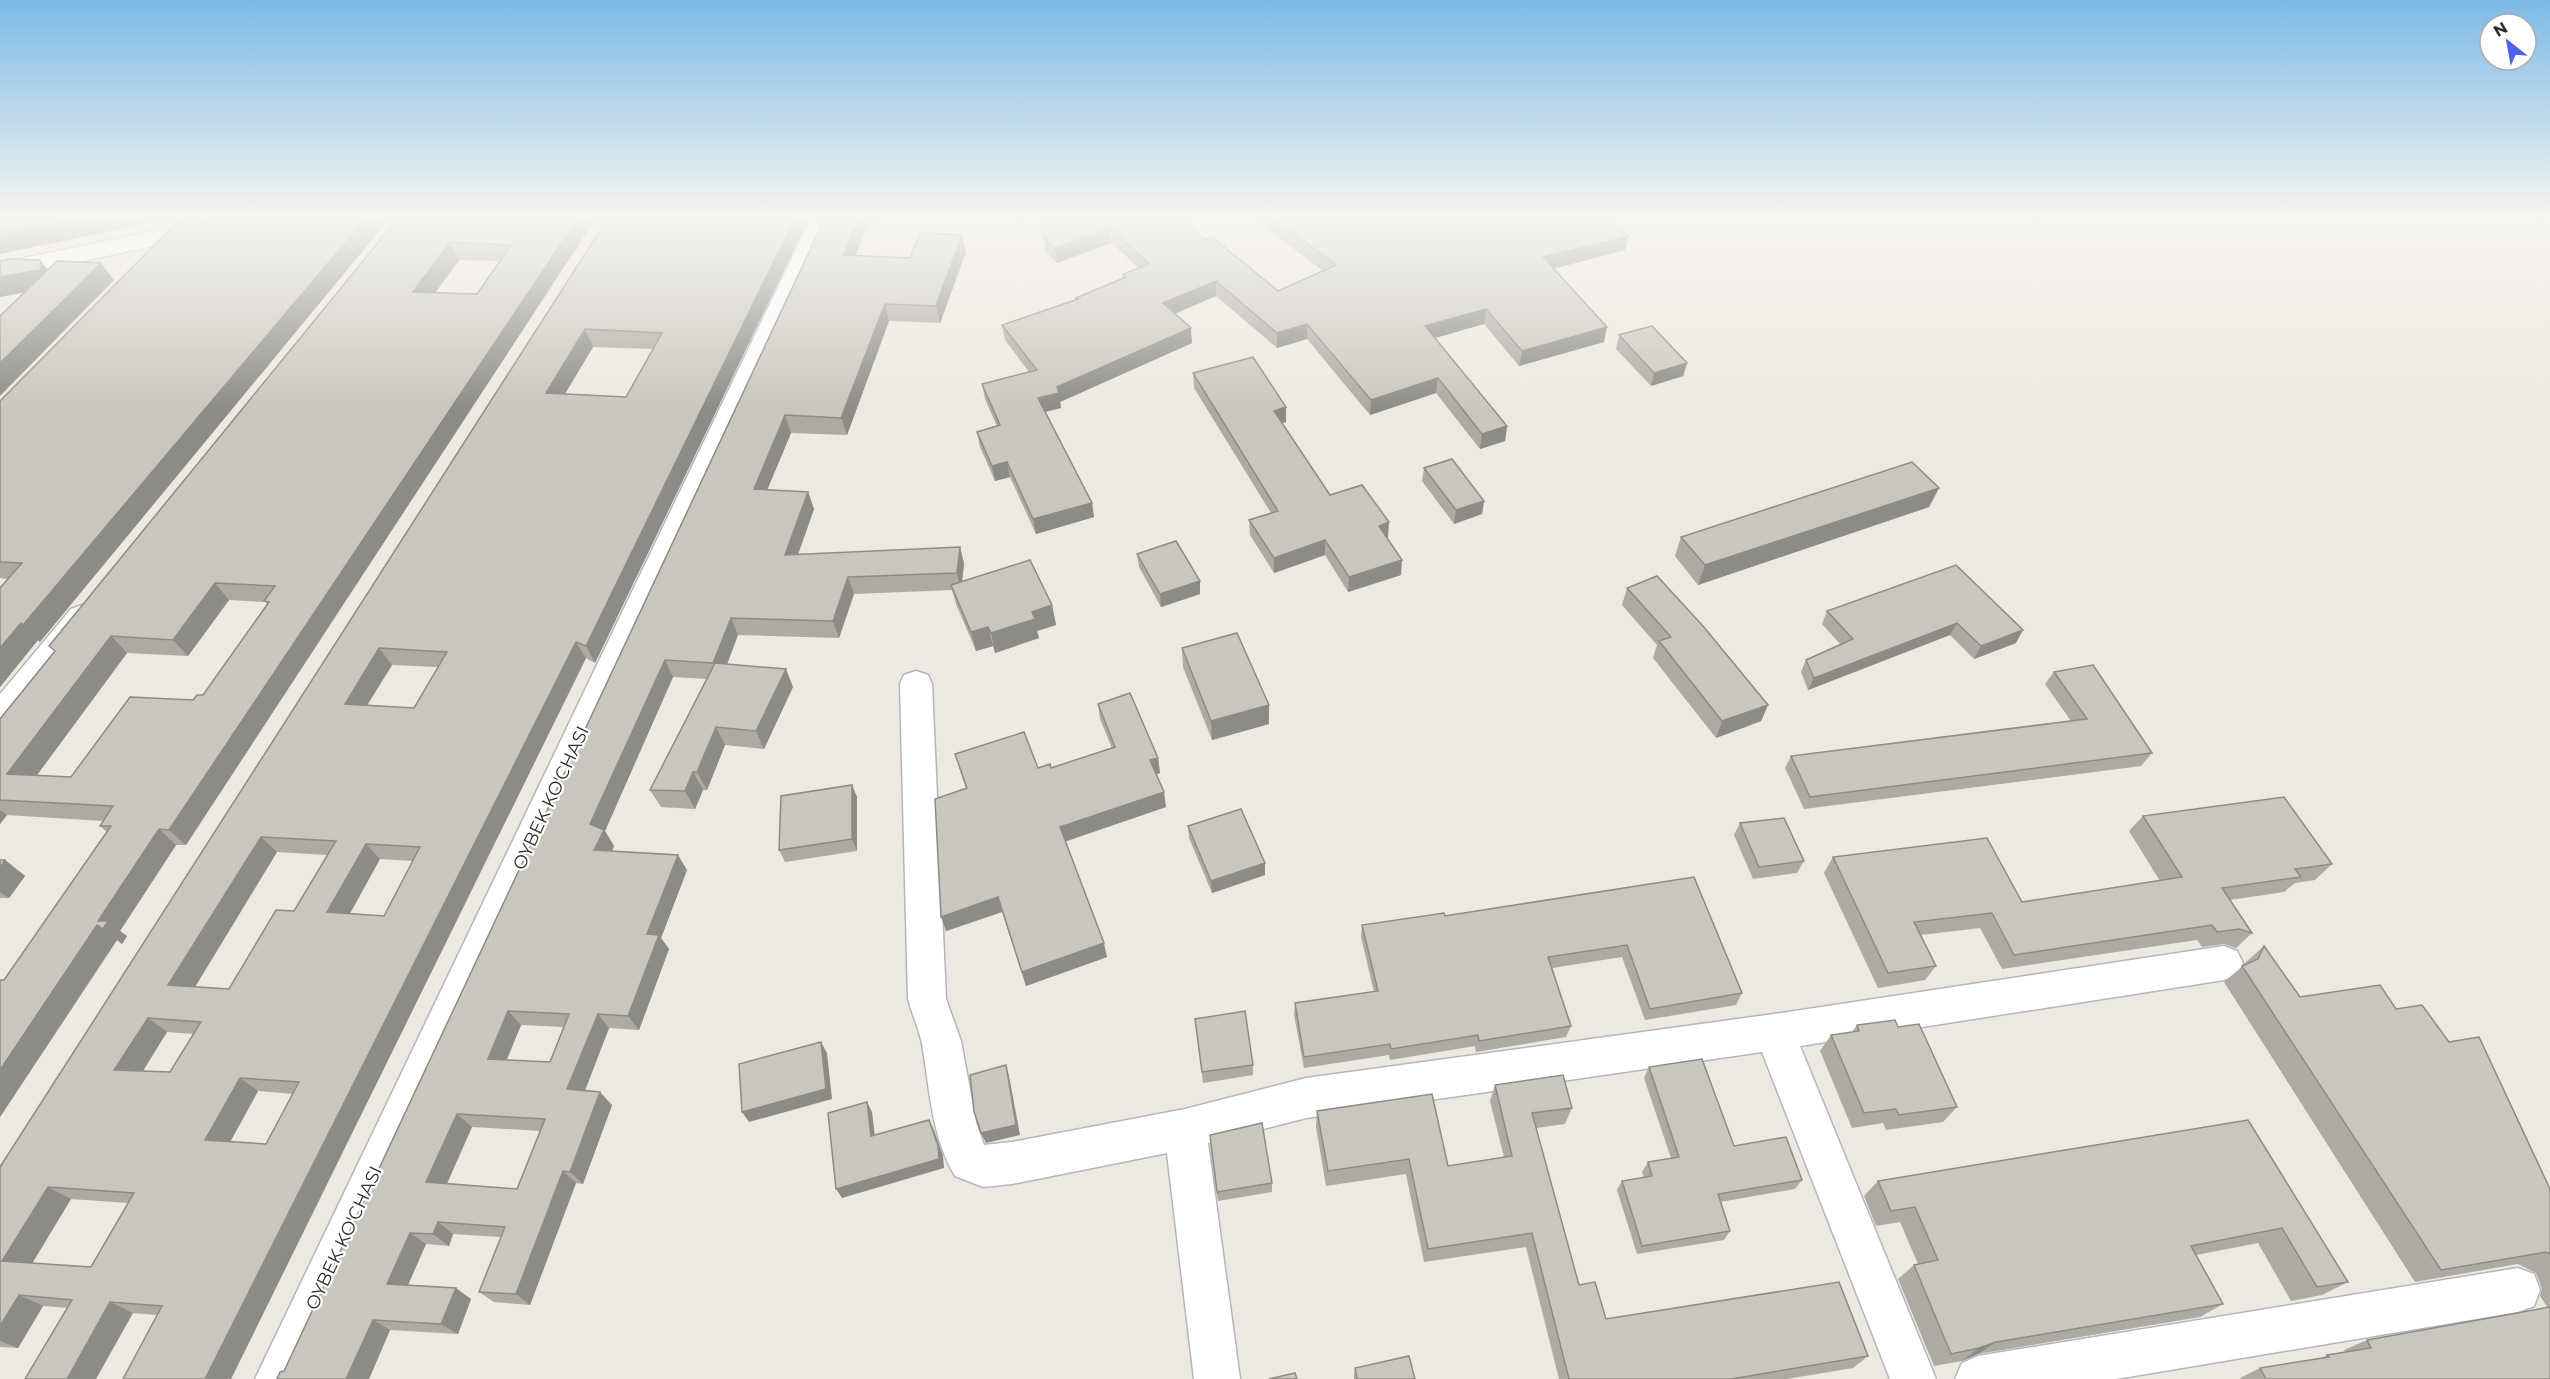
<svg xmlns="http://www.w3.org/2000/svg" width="2550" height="1379" viewBox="0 0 2550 1379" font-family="Montserrat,sans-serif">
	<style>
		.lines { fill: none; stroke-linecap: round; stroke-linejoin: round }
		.minor-casing { stroke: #b4b6bf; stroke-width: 3 }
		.minor { fill: #fff; fill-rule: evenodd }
		.wall { fill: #adaaa3; fill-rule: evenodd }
		.shaded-wall { fill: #8d8b85 }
		.building { fill: #c9c6be; stroke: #8d8b85; stroke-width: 1.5; fill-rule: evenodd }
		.labels { text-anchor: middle; stroke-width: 4.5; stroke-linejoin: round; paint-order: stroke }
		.street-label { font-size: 18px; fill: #2d2d2d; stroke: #fff }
	</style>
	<rect width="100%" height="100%" fill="#ede8e0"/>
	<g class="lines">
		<g class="minor-casing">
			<path id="minor" d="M217 218H263L260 223 251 225 0 279V263Z
				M811 218H835L302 1379H255Z
				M82 605 93 609 98 617 93 625 12 727 0 731V694L71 609Z
				M916 671 928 675 932 684 946 999 961 1041 976 1122 984 1145 1012 1142 1185 1109 1306 1078 1774 1014 2224 946 2237 951 2243 963 2237 975 2224 980 1800 1046 1936 1379H1890L1762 1052 1306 1118 1208 1143 1240 1379H1194L1167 1153 1012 1184 983 1187 955 1176C931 1136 930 1089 922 1044 919 1029 912 1014 908 999L900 684 904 675Z
				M2518 1268 2534 1274 2540 1290 2534 1306 2518 1312 2116 1379H1955L1962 1363 1978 1356Z"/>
		</g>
		<use href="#minor" class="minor"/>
	</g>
	<path class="wall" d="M203 218 207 223 40 642 38 640 0 687V588L8 579 0 578V401Z
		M398 218H596L186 845H176L120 931 127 936 122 944 117 940 0 1117V980H4L107 832 100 826 103 821 7 815 0 824V719L55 651 49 646ZM459 260 500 261 477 294 435 293ZM229 600 265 602 267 604 203 695 193 700 71 777 37 775 127 653 188 656Z
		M608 218H809L595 663 586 658 231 1379H123L157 1315 43 1306 18 1348 0 1347V1167ZM593 347 653 349 626 397 565 394ZM392 665 438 667 414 708 367 705ZM277 852 327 855 294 911 229 989 195 987ZM380 859 413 861 384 916 350 914ZM167 1032 194 1034 170 1072 142 1071ZM258 1091 293 1094 266 1144 230 1142ZM71 1199 128 1203 91 1267 32 1263Z
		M825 218H881L878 224H869L855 256 910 258 966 252 940 323 889 321 847 435 791 433 767 490 808 492 814 509 798 555 960 547 964 564 962 581 1052 605 1056 625 1037 631 1039 638 995 653 993 646 976 651 956 604 952 590 854 594 839 638 738 635 727 664 793 687 764 749 725 745 707 790H703L695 809 661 807 650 790 707 679 673 677 605 831 614 846 612 851 687 870 661 938 669 949 639 1030 609 1028 585 1091 612 1105 583 1184 576 1183 530 1305 494 1302 479 1292 501 1237 453 1234 449 1246 426 1244 408 1285 471 1299 458 1334 390 1330 369 1379H277L284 1371ZM521 1025 564 1027 550 1062 507 1060ZM472 1127 540 1131 517 1189 447 1184Z
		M1053 218 1205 240 1278 291 1323 271 1253 218H1601L1625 250 1553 269 1604 342 1519 366 1484 324 1435 338 1507 426 1505 441 1480 449 1436 393 1370 415 1307 339 1277 348 1216 296 1175 314 1192 343 1060 402 1061 408 1045 412 1092 503 1094 517 1036 534 1010 477 995 481 980 447 977 432 997 426 985 399 982 384 1029 372 1005 340 1002 325 1076 300V298L1123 278V274L1139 268 1111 243 1057 263 1046 252 1041 222Z
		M1619 335 1687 363 1683 376 1651 386 1616 349Z
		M1193 373 1286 407V422L1282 423 1330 495 1388 537 1387 538 1401 575 1348 592 1325 555 1274 573 1250 535 1249 520 1271 513 1194 388Z
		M1424 468 1484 501 1482 514 1454 524 1422 481Z
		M1939 488 1929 507 1698 585 1675 556 1681 537Z
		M1137 554 1200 594 1161 607 1139 567Z
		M1956 565 2016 643 1974 659 1950 635 1808 690 1801 672 1806 660 1840 644 1822 624 1827 611Z
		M1627 588 1768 705 1761 721 1716 738 1653 658 1657 645 1622 605Z
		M1182 648 1269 724 1212 740 1183 667Z
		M2054 672 2152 753 2141 766 1804 809 1785 768 1791 756 2071 721 2045 684Z
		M1098 704 1158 758 1160 773 1156 774 1166 807 1066 841 1107 957 1026 986 1002 912 946 931 966 789 955 754 1038 768H1051L1112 748 1100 719Z
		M852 785 857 797V851L785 862 779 850Z
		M2143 816 2332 864 2315 880 2295 883 2284 892 2230 900 2252 933 2236 948 2224 944 2202 947 2197 940 2002 969 1980 928 1921 935 1936 966 1925 980 1878 988 1824 873 1833 857 2022 902 2160 881 2129 831Z
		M1740 823 1804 861 1797 873 1753 879 1734 835Z
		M1188 826 1265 863V875L1212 893 1189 838Z
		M0 860H5L25 876 9 898H0Z
		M1694 877 1742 993 1736 1005 1645 1020 1622 957 1552 968 1571 1026 1566 1037 1476 1052 1475 1046 1390 1060 1389 1055 1304 1068 1294 1015 1295 1003 1374 992 1361 937 1362 925 1445 916Z
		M2264 946 2300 997 2396 1009 2550 1189V1379H2241L2240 1378 2260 1368 2320 1359 2327 1355 2345 1352 2344 1350 2367 1340 2548 1308 2540 1296 2542 1289 2536 1273 2518 1264 2415 1282 2224 982 2244 965 2245 963Z
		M1195 1019 1253 1065V1075L1203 1083Z
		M1857 1025 1898 1027 1957 1107 1943 1122 1886 1130 1883 1123 1852 1128 1820 1051 1831 1035 1852 1032Z
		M1649 1067 1734 1146 1802 1180 1795 1189 1720 1202 1730 1231 1724 1240 1637 1254 1617 1190 1622 1181 1644 1177 1642 1172 1648 1162 1671 1158 1644 1078Z
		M1495 1085 1572 1108 1565 1124 1536 1128 1579 1285 1606 1319 1868 1356 1853 1368 1787 1379H1559L1526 1247 1424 1262 1406 1174 1326 1186 1316 1127 1317 1111 1448 1166 1504 1157 1490 1101Z
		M2248 1120 2348 1282 2322 1295 2291 1301 2258 1243 2196 1255 2223 1304 2200 1317 1978 1354 1962 1361 1934 1366 1898 1279 1914 1265 1918 1264 1900 1222 1876 1226 1864 1196 1878 1181Z
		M1210 1145 1272 1183V1192L1218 1201Z
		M1355 1368 1415 1379H1354V1375Z"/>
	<path class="shaded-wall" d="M79 218H173L0 254V234Z
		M366 218H390L40 642 23 625Z
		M578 218H596L186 845 169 830Z
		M795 218H809L595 663 586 646Z
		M860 218H868L869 224 848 272 843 255Z
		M876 218H881L878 224Z
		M1110 228 1111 243 1057 263 1055 248Z
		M962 235 966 252 940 323 936 306Z
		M1629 236 1625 250 1540 272 1543 257Z
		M450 242 459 260 423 309 413 292Z
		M40 260 54 278V287L0 297V277Z
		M101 263 114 280 0 396V363Z
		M1216 281V296L1164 318 1163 303Z
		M885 304 889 321 847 435 841 418Z
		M1486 309 1484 324 1424 341 1425 326Z
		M1307 324V339L1277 348V333Z
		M1607 327 1604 342 1519 366 1522 351Z
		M1191 328 1192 343 1060 402 1061 408 1040 413 1038 398 1057 387Z
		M585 329 593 347 555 410 546 393Z
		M1687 363 1683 376 1651 386 1654 373Z
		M1438 378 1436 393 1370 415 1371 400Z
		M1286 407V422L1274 426V411Z
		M785 415 791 433 760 507 754 489Z
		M1507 426 1505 441 1480 449 1482 434Z
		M1007 462 1010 477 995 481 992 466Z
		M1939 488 1929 507 1698 585 1705 565Z
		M808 492 814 509 791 573 785 555Z
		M1484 501 1482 514 1454 524 1456 510Z
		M1092 503 1094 517 1036 534 1033 519Z
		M1389 522 1388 537 1377 541 1379 526Z
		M1325 540V555L1274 573V558Z
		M960 547 964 564 961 590 957 573Z
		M1402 560 1401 575 1348 592 1349 577Z
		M848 577 854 594 839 638 833 621Z
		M1200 581V594L1161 607 1160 594Z
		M215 583 229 600 188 656 173 640Z
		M1052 605 1056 625 1037 631 1039 638 995 653 991 633 1032 612Z
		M731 618 738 635 721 680 713 663Z
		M21 623 38 640 0 687V648Z
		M1957 623 1950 635 1808 690 1814 678Z
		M988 627 993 646 976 651 971 632Z
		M2023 630 2016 643 1974 659 1981 646Z
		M111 636 127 653 26 790 7 774Z
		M576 642 586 658 231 1379H205Z
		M379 648 392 665 358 720 345 704Z
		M665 660 673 677 605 831 614 846 605 866 594 850 590 824Z
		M786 669 793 687 764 749 756 731Z
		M1269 705V724L1212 740 1211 721Z
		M1768 705 1761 721 1716 738 1722 721Z
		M716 727 725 745 707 790 697 772Z
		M1158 758 1160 773 1152 776 1150 760Z
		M693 772 703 790 695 809 685 791Z
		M852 785 857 797V851L852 839Z
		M1164 792 1166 807 1064 842 1060 827Z
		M0 810 7 815 0 824Z
		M159 829 176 845 120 931 127 936 122 944 103 929 98 921Z
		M261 837 277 852 187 1000 168 985Z
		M366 844 380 859 342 927 327 912Z
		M678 855 687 870 661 938 669 949 639 1030 628 1016 647 934Z
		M5 860 25 876 9 898 0 892V868Z
		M1265 863V875L1212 893 1211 881Z
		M998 897 1002 912 946 931 941 917Z
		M97 925 117 940 0 1117V1070Z
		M1104 943 1107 957 1026 986 1022 972Z
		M508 1011 521 1025 501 1072 488 1059Z
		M598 1014 609 1028 580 1103 567 1089Z
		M148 1018 167 1032 135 1084 114 1070Z
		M821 1042 827 1053 832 1099 749 1122 742 1112Z
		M1006 1065 1009 1076 1020 1135 986 1143 981 1133Z
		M240 1078 258 1091 224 1153 205 1140Z
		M600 1092 612 1105 583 1184 570 1172Z
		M867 1102 872 1112 876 1145 871 1136Z
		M457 1114 472 1127 442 1194 426 1182Z
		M929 1120 934 1130 943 1156 944 1168 842 1198 836 1189Z
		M563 1171 576 1183 530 1305 516 1294Z
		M48 1187 71 1199 27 1272 2 1261Z
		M438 1222 453 1234 449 1246 433 1234Z
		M410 1233 426 1244 404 1294 387 1284Z
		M456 1288 471 1299 458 1334 441 1324Z
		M19 1295 43 1306 18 1348 0 1341V1326Z
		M110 1302 133 1313 96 1379H67Z
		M373 1320 390 1330 369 1379H346Z
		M1996 1342 1978 1354 1962 1361 1979 1348Z"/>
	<path class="building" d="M0 218H79L0 234Z
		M203 218V224L232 218H366L23 625 21 623 0 648V588L22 563 0 562V401L175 224Z
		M398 218H578L169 830 159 829 98 921H108L103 929 97 925 0 1070V980H4L111 826H100L113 806 0 800V719L55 651 49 646ZM450 242 511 245 477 294 413 292ZM215 583 275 586 264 601 269 602 203 695H197L193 700 130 697 71 777 7 774 111 636 173 640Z
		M608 218H795L586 646 576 642 205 1379H123L162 1306 110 1302 67 1379H25L72 1300 19 1295 0 1326V1167ZM585 329 662 333 626 397 546 393ZM379 648 447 652 414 708 345 704ZM261 837 336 841 294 911 276 910 229 989 168 985ZM366 844 420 847 384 916 327 912ZM148 1018 201 1022 170 1072 114 1070ZM240 1078 299 1082 266 1144 205 1140ZM48 1187 134 1193 91 1267 2 1261Z
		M825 218H860L843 255 910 258 920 233 962 235 936 306 885 304 841 418 785 415 754 489 808 492 785 555 960 547 957 573 848 577 833 621 731 618 713 663 665 660 590 824 604 830 594 850 678 855 647 934 659 935 628 1016 598 1014 567 1089 600 1092 570 1172 563 1171 516 1294 479 1292 505 1227 438 1222 433 1234 410 1233 387 1284 456 1288 441 1324 373 1320 346 1379H277L280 1372 284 1371ZM508 1011 569 1014 550 1062 488 1059ZM457 1114 545 1119 517 1189 426 1182Z
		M1053 218H1178L1205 240 1212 237 1278 291 1336 265 1273 218H1601L1629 236 1543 257 1607 327 1522 351 1486 309 1425 326 1507 426 1482 434 1438 378 1371 400 1307 324 1277 333 1216 281 1163 303 1191 328 1057 387 1059 393 1038 398 1092 503 1033 519 1007 462 992 466 977 432 1000 425 982 384 1037 370 1002 325 1078 299 1076 298 1126 277 1123 274 1149 264 1110 228 1055 248 1044 237 1041 222Z
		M10 259 40 260 41 270 0 277V261Z
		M57 261 101 263 0 363V316Z
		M1652 326 1687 363 1654 373 1619 335Z
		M1253 357 1286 407 1274 411 1330 495 1362 485 1389 522 1379 526 1402 560 1349 577 1325 540 1274 558 1249 520 1278 511 1193 373Z
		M1452 459 1484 501 1456 510 1424 468Z
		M1912 462 1939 488 1705 565 1681 537Z
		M1176 541 1200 581 1160 594 1137 554Z
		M1030 560 1052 605 1032 612 1035 619 991 633 988 627 971 632 951 585Z
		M1956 565 2023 630 1981 646 1957 623 1814 678 1806 660 1853 639 1827 611Z
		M1657 576 1703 626 1768 705 1722 721 1659 641 1671 637 1627 588Z
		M1237 633 1269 705 1211 721 1182 648Z
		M715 663 786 669 756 731 716 727 697 772H693L685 791 650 790Z
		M2093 665 2152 753 1810 797 1791 756 2087 719 2054 672Z
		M1130 693 1158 758 1150 760 1164 792 1060 827 1104 943 1022 972 998 897 941 917 935 799 967 788 955 754 1024 732 1038 768 1050 764 1051 768 1115 747 1098 704Z
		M852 785V839L779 850 781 796Z
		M2284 797 2332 864 2295 869 2301 877 2222 888 2252 933 2239 929 2217 932 2212 925 2014 955 1992 913 1914 922 1936 966 1888 973 1833 857 1987 838 2022 902 2182 877 2143 816Z
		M1241 809 1265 863 1211 881 1188 826Z
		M1784 818 1804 861 1759 867 1740 823Z
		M0 860H5L0 868Z
		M1694 877 1742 993 1650 1009 1627 945 1548 957 1571 1026 1479 1041 1478 1035 1391 1049 1390 1044 1304 1057 1295 1003 1378 991 1362 925 1444 913 1445 916Z
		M2264 946 2300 997 2380 985 2396 1009 2422 1005 2449 1042 2479 1037 2550 1189V1254L2546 1252 2441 1270 2242 966 2258 959Z
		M1245 1011 1253 1065 1202 1072 1195 1019Z
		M1895 1020 1898 1027 1919 1024 1957 1107 1899 1115 1896 1109 1864 1113 1831 1035 1859 1031 1857 1025Z
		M821 1042 826 1089 742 1112 739 1064Z
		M1702 1059 1734 1146 1786 1137 1802 1180 1718 1194 1730 1231 1642 1246 1622 1181 1652 1176 1648 1162 1679 1157 1649 1067Z
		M1006 1065 1016 1125 981 1133 974 1111 970 1075Z
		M1563 1075 1572 1108 1532 1113 1579 1285 1595 1282 1606 1319 1839 1282 1868 1356 1731 1379H1569L1532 1233 1428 1249 1409 1159 1328 1171 1317 1111 1432 1094 1448 1166 1512 1156 1495 1085Z
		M867 1102 871 1136 929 1120 938 1146 939 1159 836 1189 828 1113Z
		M2248 1120 2348 1282 2317 1287 2282 1228 2191 1246 2223 1304 1996 1342 1979 1348 1951 1354 1914 1265 1938 1260 1915 1207 1891 1211 1878 1181Z
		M1262 1123 1272 1183 1217 1192 1210 1135Z
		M2550 1307V1379H2266L2260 1368 2329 1357 2327 1355 2371 1348 2367 1340Z
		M1409 1356 1415 1379H1357L1355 1368Z
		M1295 1373 1297 1379H1269Z"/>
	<linearGradient id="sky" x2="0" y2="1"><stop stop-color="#7dbae7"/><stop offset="0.53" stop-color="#f7f5f1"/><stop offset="1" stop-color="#f7f5f1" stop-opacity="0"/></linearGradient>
	<rect width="2550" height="411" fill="url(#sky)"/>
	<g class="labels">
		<g class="street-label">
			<text transform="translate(551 798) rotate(-65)" y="6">OYBEK KO'CHASI</text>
			<text transform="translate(344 1238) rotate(-65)" y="6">OYBEK KO'CHASI</text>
		</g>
	</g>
	<g transform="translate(2508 42) rotate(329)"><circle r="28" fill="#ffffff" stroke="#ababab" stroke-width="1.5"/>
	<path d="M0-4.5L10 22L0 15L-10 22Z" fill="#4e63ec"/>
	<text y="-9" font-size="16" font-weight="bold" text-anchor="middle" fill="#2d2d2d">N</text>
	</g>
</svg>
